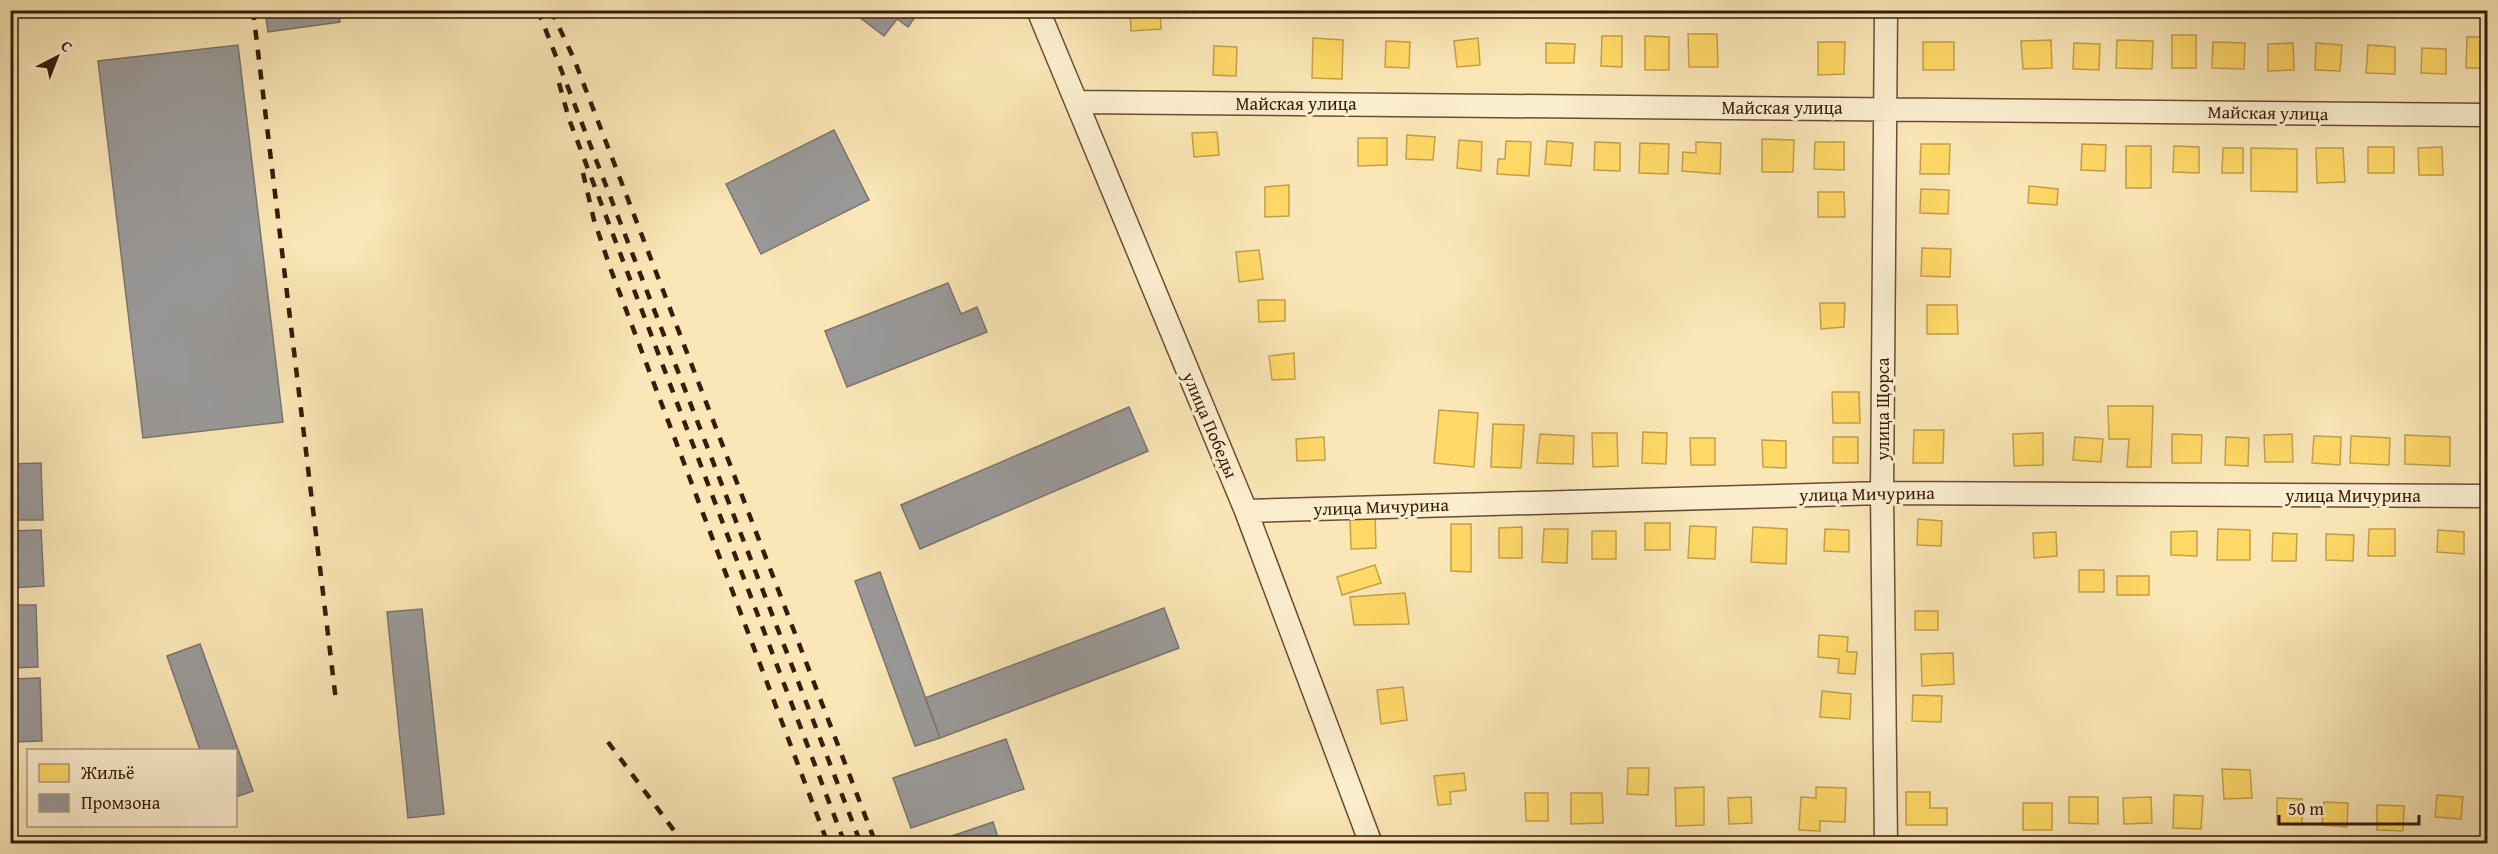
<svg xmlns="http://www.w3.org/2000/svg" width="2498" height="854" viewBox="0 0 2498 854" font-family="'Gentium Book Plus',serif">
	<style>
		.homes { fill: #ffd966; stroke: #c4a04a; stroke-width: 1.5 }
		.industry { fill: #999; stroke: #7c746e; stroke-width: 1.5 }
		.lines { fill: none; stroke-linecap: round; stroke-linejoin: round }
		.minor-casing { stroke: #694e34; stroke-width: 25 }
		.minor { stroke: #fcefd0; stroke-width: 22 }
		.rail { stroke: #391c08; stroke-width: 4.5; stroke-dasharray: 10 10; stroke-linecap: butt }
		.labels { text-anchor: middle; stroke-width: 6; stroke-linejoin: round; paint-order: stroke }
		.street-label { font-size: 18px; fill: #391c08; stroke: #fcefd0 }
	</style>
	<rect width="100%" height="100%" fill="#fae6b6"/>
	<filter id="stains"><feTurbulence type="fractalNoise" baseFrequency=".00333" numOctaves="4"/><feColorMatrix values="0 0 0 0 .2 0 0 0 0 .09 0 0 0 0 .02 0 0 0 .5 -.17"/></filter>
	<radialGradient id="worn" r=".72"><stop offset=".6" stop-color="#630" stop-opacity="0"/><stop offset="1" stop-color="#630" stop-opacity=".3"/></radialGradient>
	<path class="homes" d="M1130 10H1160L1161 29 1131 31Z
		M1784 10H1819V15H1784Z
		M1688 34H1717L1718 67H1689Z
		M2172 35H2196V68H2172Z
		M1602 36H1622V67L1601 66Z
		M1645 36 1669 37V70H1645Z
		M2467 37H2488V68H2466Z
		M1313 38 1343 40 1342 79 1312 78Z
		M1478 38 1480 65 1457 67 1454 41Z
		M2051 40 2052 68 2023 69 2021 41Z
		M2117 40 2153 41 2152 69 2116 68Z
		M1386 41 1410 42 1409 68 1385 67Z
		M1818 42H1845L1844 74 1818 75Z
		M1923 42H1954V70H1923Z
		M2213 42 2245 43 2244 69 2212 68Z
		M1546 43 1575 44 1574 63H1546Z
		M2074 43 2100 44 2099 70 2073 69Z
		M2293 43 2294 70 2268 71V44Z
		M2316 43 2342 45 2340 71 2315 70Z
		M2368 45 2395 47V74L2366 73Z
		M1214 46 1237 47 1236 76 1213 75Z
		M2422 48 2446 49V74L2421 73Z
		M1217 132 1219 155 1194 157 1192 133Z
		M1407 135 1435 137 1433 160 1406 159Z
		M1358 138H1387V165L1358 166Z
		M1762 139 1794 140 1793 172H1762Z
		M1459 140 1482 142 1481 171 1457 168Z
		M1506 141 1531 142 1529 176 1497 174 1498 159H1505Z
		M1547 141 1573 143 1571 166 1545 164Z
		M1595 142 1620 143V171L1594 170Z
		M1696 142 1721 143 1720 174 1682 171 1683 152 1696 153Z
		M1815 142H1844V170L1814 169Z
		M1640 143 1669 144 1668 174 1639 173Z
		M1921 144H1950L1949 174H1920Z
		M2082 144 2106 145 2105 171 2081 170Z
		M2126 146H2151V188H2126Z
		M2174 146 2199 147V173L2173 172Z
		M2368 147H2394V173H2368Z
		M2442 147 2443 175H2419L2418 148Z
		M2223 148H2243V173H2222Z
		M2251 148 2297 149V192L2251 191Z
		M2316 148H2343L2345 182 2317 183Z
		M1289 185V216L1265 217V187Z
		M2029 186 2058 189 2057 205 2028 203Z
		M1921 189 1949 190 1948 214 1920 213Z
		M1818 192H1844L1845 217H1818Z
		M1922 248 1951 249 1950 277 1921 276Z
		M1259 250 1263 279 1239 282 1236 252Z
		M1258 300H1285V321L1259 322Z
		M1820 303H1845L1844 327 1821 329Z
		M1927 305H1957L1958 334H1927Z
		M1294 353 1295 379 1272 380 1269 356Z
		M1832 392H1859L1860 423H1833Z
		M2108 406H2153L2151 467H2127L2129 439H2109Z
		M1439 410 1478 413 1474 467 1434 463Z
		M1493 424 1524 425 1521 468 1491 467Z
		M1914 430H1944L1943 463H1913Z
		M1643 432 1667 433 1666 464 1642 463Z
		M1592 433H1617L1618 466 1593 467Z
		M2043 433V465L2014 466 2013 434Z
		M1540 434 1574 436 1573 464 1537 463Z
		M2172 434 2202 435 2201 463H2172Z
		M2292 434 2293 462H2265L2264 435Z
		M2405 435 2450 437V466L2405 464Z
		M2314 436 2341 437 2340 465 2312 463Z
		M2351 436 2390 438 2389 465 2350 463Z
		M1324 437 1325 460 1297 461 1296 439Z
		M1833 437H1858V463H1833Z
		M2075 437 2103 439 2101 462 2073 460Z
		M2226 437 2249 438 2248 466 2225 465Z
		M1690 438H1715V465H1691Z
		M1762 440 1786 441V468L1763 467Z
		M1375 516 1376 548 1351 549 1350 517Z
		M1918 519 1942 521 1941 546 1917 545Z
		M1645 523H1670V550H1645Z
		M1451 524H1471V572L1451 571Z
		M1690 526 1716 527 1715 559 1688 558Z
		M1522 527V558H1499V528Z
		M1753 527 1787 529 1786 564 1751 562Z
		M1544 529H1568L1567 563 1542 562Z
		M1825 529 1849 530V552L1824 551Z
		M2218 529 2250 530V560H2217Z
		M2369 529H2395V556H2368Z
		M2438 530 2464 532V554L2437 552Z
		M1592 531H1616V559H1592Z
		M2197 531V556L2171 555V532Z
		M2056 532 2057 556 2034 558 2033 533Z
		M2273 533 2297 534 2296 561H2272Z
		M2326 534 2354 535 2353 561 2326 560Z
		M1375 565 1381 583 1342 595 1337 577Z
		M2079 570H2104V592H2079Z
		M2117 576H2149V595H2117Z
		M1405 593 1409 624 1354 625 1350 597Z
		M1915 611H1938V630H1915Z
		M1819 635 1848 637 1847 652H1857L1855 674 1838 673 1839 659 1818 657Z
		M1953 653 1954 684 1922 686 1921 654Z
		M1403 687 1407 720 1381 724 1377 690Z
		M1822 691 1851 694 1850 719 1820 717Z
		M1913 695 1942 696 1941 722 1912 721Z
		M1628 768H1649L1648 795 1627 794Z
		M2222 769 2250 770 2252 798 2224 799Z
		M1464 773 1466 790 1450 792 1451 804 1438 805 1434 776Z
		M1704 787V825L1676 826 1675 788Z
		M1816 787 1846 788 1845 822 1820 821V831L1799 830 1801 797 1816 798Z
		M1906 792H1930V808H1947V825H1906Z
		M1525 793H1548V821H1526Z
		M1571 793H1602L1603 823 1571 824Z
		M2174 795 2203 796 2201 829 2173 828Z
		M2437 795 2463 797 2461 819 2435 817Z
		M1751 797 1752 823 1729 824 1728 798Z
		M2069 797H2098V824L2069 823Z
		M2151 797 2152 823 2124 824 2123 798Z
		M2277 798 2302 799V825L2277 824Z
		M2324 802 2348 803 2347 827 2322 825Z
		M2023 803H2052V830H2023Z
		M2377 805 2404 806 2403 831 2377 830Z"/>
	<path class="industry" d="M265 10H339L340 22 268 32Z
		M850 10H920L908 27 897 19 884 36Z
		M238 45 283 422 143 438 98 61Z
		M834 130 869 200 761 254 726 184Z
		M948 283 961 314 977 307 987 332 847 387 825 331Z
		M1129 407 1148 451 920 549 901 505Z
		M41 463 43 520H10V464Z
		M41 530 44 586 10 588V531Z
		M880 572 940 738 915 746 855 581Z
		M10 605H36L38 667 10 668Z
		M1164 608 1179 648 940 738 925 698Z
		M422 609 444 814 408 818 387 612Z
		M200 644 253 791 236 797V750H200L167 656Z
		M40 678 42 741 10 742V679Z
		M1006 739 1024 789 911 828 893 778Z
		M993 822 1000 844H952L949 837Z"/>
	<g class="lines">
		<g class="minor-casing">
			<path id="minor" d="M1038 10 1246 511 1371 844
				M1886 10 1882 493 1886 844
				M1077 102 2488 115
				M1246 511 1882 493 2488 496"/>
		</g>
		<use href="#minor" class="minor"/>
		<path class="rail" d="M253 10 336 701
			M538 10 861 844
			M551 10 574 59 876 844
			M559 83 569 119 845 844
			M583 173 594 220 611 270 828 844
			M608 742 684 844"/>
	</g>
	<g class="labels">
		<g class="street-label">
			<text x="1296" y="110">Майская улица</text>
			<text x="1782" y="114">Майская улица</text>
			<text transform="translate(2268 113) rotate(1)" y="6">Майская улица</text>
			<text transform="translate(1883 409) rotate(-90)" y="6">улица Щорса</text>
			<text transform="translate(1210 425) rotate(67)" y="6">улица Победы</text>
			<text transform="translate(1867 494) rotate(-1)" y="6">улица Мичурина</text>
			<text x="2353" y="502">улица Мичурина</text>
			<text transform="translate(1381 507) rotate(-2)" y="6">улица Мичурина</text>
		</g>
	</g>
	<rect width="2498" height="854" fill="none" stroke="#fae6b6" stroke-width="36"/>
	<rect x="12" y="12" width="2474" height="830" fill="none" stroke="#391c08" stroke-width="3"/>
	<rect x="18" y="18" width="2462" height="818" fill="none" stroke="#391c08" stroke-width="1.5"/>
	<rect x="27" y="749" width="210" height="78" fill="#fcefd0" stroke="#ae9b80" stroke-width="1.5"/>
	<rect x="39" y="764" width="30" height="18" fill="#ffd966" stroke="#ae9b80" stroke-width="1.5"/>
	<text x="81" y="779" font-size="18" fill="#391c08">Жильё</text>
	<rect x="39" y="794" width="30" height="18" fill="#999999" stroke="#ae9b80" stroke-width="1.5"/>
	<text x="81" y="809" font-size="18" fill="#391c08">Промзона</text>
	<g transform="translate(57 57) rotate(42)" stroke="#fcefd0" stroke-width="4.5" paint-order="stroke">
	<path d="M0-4.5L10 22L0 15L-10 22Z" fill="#391c08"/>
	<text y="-9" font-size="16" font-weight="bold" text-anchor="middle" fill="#391c08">С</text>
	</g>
	<path d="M2279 815v9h140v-9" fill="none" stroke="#391c08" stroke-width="3"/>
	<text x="2288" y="815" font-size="18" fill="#391c08" stroke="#fcefd0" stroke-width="4.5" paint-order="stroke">50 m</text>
	<rect width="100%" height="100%" filter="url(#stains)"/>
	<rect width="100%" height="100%" fill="url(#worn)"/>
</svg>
